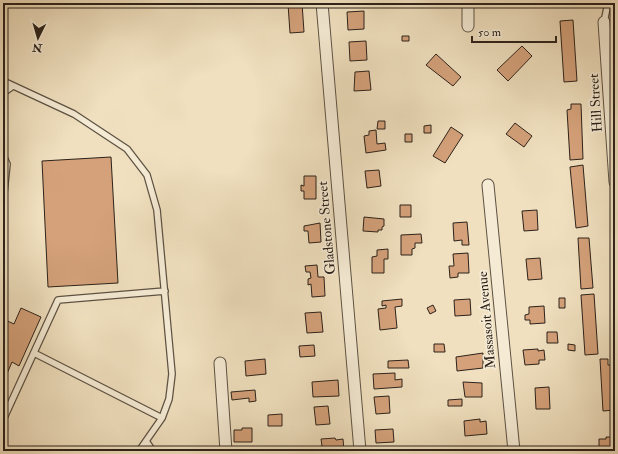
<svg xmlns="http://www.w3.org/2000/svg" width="618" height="454" viewBox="0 0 618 454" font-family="'IM FELL Double Pica',serif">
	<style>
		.building { fill: #d4a17a; stroke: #2c221a }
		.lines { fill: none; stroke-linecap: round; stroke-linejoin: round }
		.service-casing { stroke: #5d5243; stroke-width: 8 }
		.minor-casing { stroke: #5d5243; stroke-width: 13 }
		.service { stroke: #f5ebd5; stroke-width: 5.5 }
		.minor { stroke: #f5ebd5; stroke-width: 11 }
		.labels { text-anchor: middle; stroke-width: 3.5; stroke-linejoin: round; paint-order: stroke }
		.street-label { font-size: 14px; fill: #2c221a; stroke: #f5ebd5 }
	</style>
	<rect width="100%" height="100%" fill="#f0e0bf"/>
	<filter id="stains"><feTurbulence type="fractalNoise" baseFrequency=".005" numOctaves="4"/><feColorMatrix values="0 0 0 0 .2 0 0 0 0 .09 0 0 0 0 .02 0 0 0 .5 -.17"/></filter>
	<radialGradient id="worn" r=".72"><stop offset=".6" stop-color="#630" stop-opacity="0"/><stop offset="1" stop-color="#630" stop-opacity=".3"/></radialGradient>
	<path class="building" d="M302 3 304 32 290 33 288 4Z
		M571 3H585V6L572 7Z
		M364 11V29L348 30 347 12Z
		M573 20 577 81 564 82 560 21Z
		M402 36H409V41H402Z
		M366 41 367 60 350 61 349 42Z
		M522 46 532 56 508 81 497 70Z
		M436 54 461 77 453 86 426 65Z
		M369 71 371 90 354 91 355 72Z
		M571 104H581L583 159 570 160 567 110 571 109Z
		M378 121H385V129H377Z
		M515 123 532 136 524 147 506 134Z
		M431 125V133H424V126Z
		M451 127 463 135 445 163 433 156Z
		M376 130 377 144 385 143 386 150 366 153 364 136 369 135V131Z
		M405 134H412V142H405Z
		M111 157 118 283 48 287 42 161Z
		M583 165 588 226 576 228 570 167Z
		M379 170 381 186 367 188 365 171Z
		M304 176H316V199H304V191H301V185L304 186Z
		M400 205H411V217H400Z
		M537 210 538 230 524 231 522 211Z
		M364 217 384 219V226L382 227V230H378V232L363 231Z
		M467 222 469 245H462V240L454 241 453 223Z
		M320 223 321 242 309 243 308 231H304V226Z
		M421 234 422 243H415V248L412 249V255H401V235Z
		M578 238H589L593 288 581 289Z
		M388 249V259H384V273H372V257L377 256V250Z
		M468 253 469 273H458V277L450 278 449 266H454L453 254Z
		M540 258 542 279 528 280 526 259Z
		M317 265 318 277H324L325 296 312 297 311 284 308 285V279L311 278 310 272H306L305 266Z
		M594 294 598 354 585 355 581 295Z
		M559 298H565V308H559Z
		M402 299V306L395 307 397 328 380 330 378 309 386 308V305L382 306V301Z
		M470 299 471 315 455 316 454 300Z
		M433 305 436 311 430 314 427 308Z
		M544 306 545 323 530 324V320H525V315L529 314V307Z
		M21 308 41 317 19 366 12 362 3 383V319L14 324Z
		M321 312 323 332 307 333 305 313Z
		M547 332H557L558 343H547Z
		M434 344H444L445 352H434Z
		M568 344 575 345V351L568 350Z
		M314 345 315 356 300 357 299 346Z
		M538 349V351L544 350 545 360H539V364L525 365 523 350Z
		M483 353V368L457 371 456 357Z
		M265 359 266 374 246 376 245 361Z
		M600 359H608V365H612L615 410 603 411Z
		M408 360 409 368H388V361Z
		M395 373V380L402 379V387L374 389 373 374Z
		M338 380 339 396 313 397 312 382Z
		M463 382 482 383V397H465Z
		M549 387 550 409H536L535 388Z
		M255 390 256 401 249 402V398L232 400 231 392Z
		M389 396 390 413 376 414 374 397Z
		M462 399V406H448V400Z
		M328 406 330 424 316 425 314 407Z
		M282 414V426H268V415Z
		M480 419V422L486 421 487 434 465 436 464 421Z
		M242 428H252V442H234V430H242Z
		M393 429 394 442 376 443 375 430Z
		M606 437H615V451H599V439H606Z
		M335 438 336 440 343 439 344 451H318V447L322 446 321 439Z
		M552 447V451H537V448Z"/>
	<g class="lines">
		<g class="service-casing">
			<path id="service" d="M604 22 608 3
				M3 81 74 114 127 149 147 175 157 210 172 374 169 399 162 418 139 451
				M3 93 13 86
				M3 155 7 164 3 202
				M34 353 162 418
				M3 420 58 300 165 291
				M146 441 153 451"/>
		</g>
		<g class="minor-casing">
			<path id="minor" d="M322 3 360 451
				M468 3V26
				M604 22 615 182
				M488 185 514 451
				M220 363 226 451"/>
		</g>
		<use href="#service" class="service"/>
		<use href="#minor" class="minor"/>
	</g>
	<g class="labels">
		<g class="street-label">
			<text transform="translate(595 103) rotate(-94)" y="5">Hill Street</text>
			<text transform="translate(326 228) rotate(-95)" y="5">Gladstone Street</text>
			<text transform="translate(486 320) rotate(-95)" y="5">Massasoit Avenue</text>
		</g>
	</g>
	<rect width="618" height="454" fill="none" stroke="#f0e0bf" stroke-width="16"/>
	<rect x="4" y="4" width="610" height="446" fill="none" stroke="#2c221a" stroke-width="2"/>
	<rect x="8" y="8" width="602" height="438" fill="none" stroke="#2c221a"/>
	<g transform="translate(38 38) rotate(185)" stroke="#f5ebd5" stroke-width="3" paint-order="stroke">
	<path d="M0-3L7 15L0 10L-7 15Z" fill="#2c221a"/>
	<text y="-6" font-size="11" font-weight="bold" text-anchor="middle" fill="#2c221a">N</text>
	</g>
	<path d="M472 36v6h84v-6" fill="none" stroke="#2c221a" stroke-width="2"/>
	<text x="478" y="36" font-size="12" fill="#2c221a" stroke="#f5ebd5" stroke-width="3" paint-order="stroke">50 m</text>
	<rect width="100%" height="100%" filter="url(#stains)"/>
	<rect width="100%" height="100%" fill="url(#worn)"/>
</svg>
